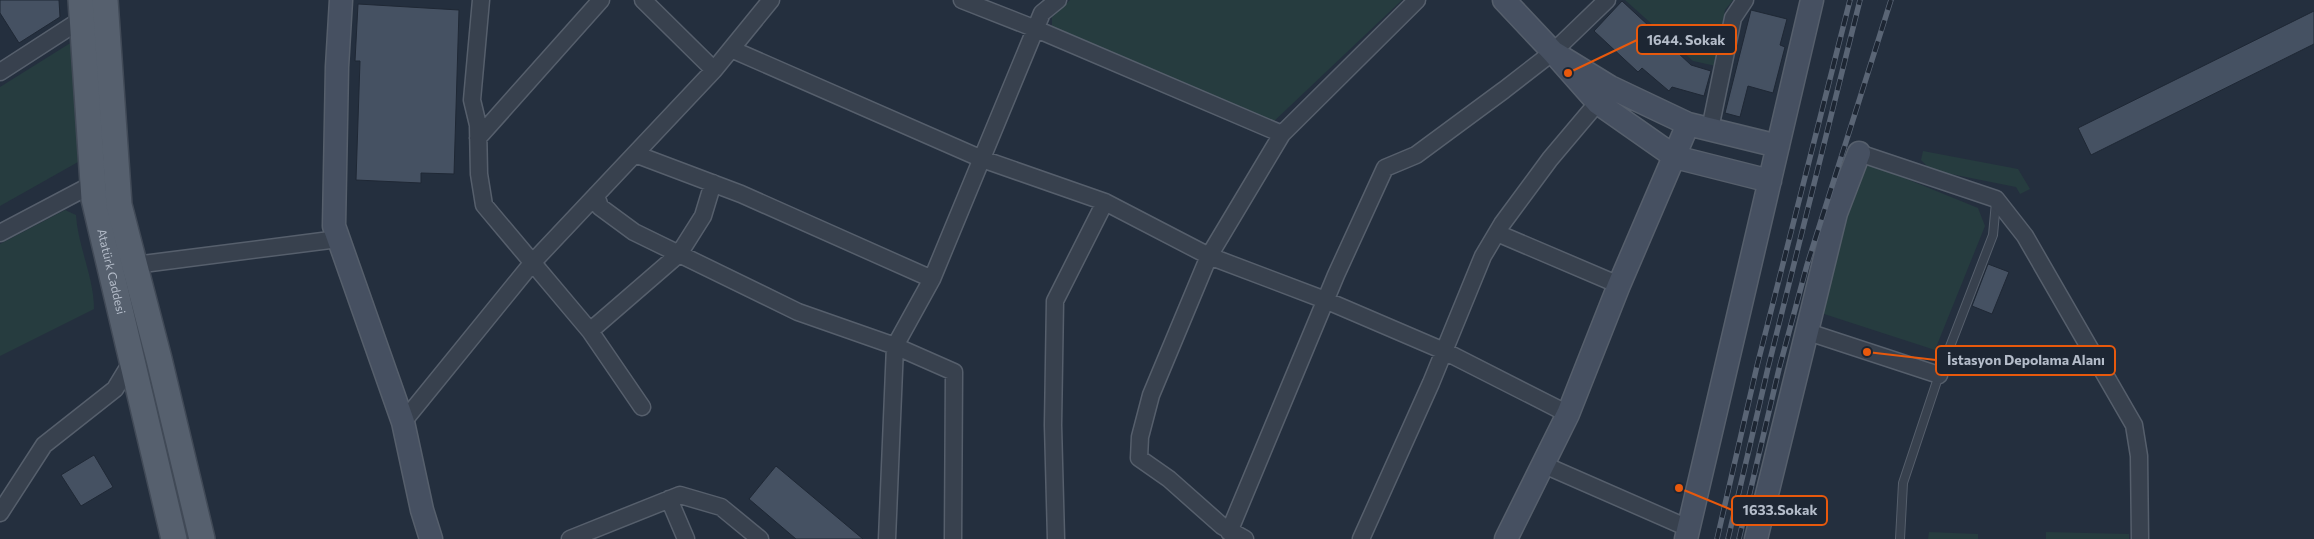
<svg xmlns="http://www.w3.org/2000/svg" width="2314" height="539" viewBox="0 0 2314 539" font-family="Commissioner,sans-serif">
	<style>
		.green { fill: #263c3f }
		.building { fill: #455162; stroke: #1f2835 }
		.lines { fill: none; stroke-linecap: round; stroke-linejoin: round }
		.lane-casing { stroke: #565f6c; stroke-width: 10 }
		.street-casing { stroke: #565f6c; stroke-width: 19 }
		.secondary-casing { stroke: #565f6c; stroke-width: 25 }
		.primary-casing { stroke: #414a57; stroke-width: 28 }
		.lane { stroke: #38414e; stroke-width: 8 }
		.street { stroke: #38414e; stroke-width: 16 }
		.secondary { stroke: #465061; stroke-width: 22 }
		.primary { stroke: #56606e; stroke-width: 25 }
		.rail-casing { stroke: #5a6575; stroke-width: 5.5 }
		.rail { stroke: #1d2633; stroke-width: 4; stroke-dasharray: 11; stroke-linecap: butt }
		.labels { text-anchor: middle; stroke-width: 5; stroke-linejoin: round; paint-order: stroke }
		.street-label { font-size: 12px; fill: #b4bcc9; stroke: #1d2633 }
		.leader { fill: none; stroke: #e8590c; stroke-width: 2 }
		.callout-dot { fill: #e8590c; stroke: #1d2633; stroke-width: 2 }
		.callout { fill: #1d2633; stroke: #e8590c; stroke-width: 2 }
		.callout-label { font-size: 14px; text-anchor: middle; font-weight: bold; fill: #b4bcc9 }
	</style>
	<rect width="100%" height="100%" fill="#242f3e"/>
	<path class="green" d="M1070 0H1402L1271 124 1052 30V17Z
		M1625 0H1733L1725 10 1716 66 1693 61Z
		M72 42 78 162 0 206V87Z
		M1923 151 2018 169 2030 189 2020 194 2016 187 1931 170 1921 160Z
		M1870 164 1978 208 1985 226 1935 350 1821 313 1857 170Z
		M65 210 76 215C78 247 94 277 94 309L0 356V244Z
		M1929 532 1978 534V539H1928Z
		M2046 532 2129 534V539H2046Z"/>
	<path class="building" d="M0 0H59L60 17 19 43 0 13Z
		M1622 1 1691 65 1711 71 1704 96 1672 87 1669 91 1642 68 1638 72 1594 31Z
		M358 4 459 10 454 174 421 173V183L356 180 360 61H355Z
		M1751 10 1787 19 1780 45 1785 47 1773 93 1748 86 1740 117 1725 113Z
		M2314 11V44L2091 155 2078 128Z
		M1988 264 2009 272 1992 314 1972 306Z
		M94 455 113 487 81 506 61 475Z
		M776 466 863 539H796L749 499Z"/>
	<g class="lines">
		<g class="lane-casing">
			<path id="lane" d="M1900 539 1903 483 1939 375 1993 235 1996 202"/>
		</g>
		<g class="street-casing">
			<path id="street" d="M481 0 472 100 478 125 479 174 484 205 590 331 642 407
				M643 0 714 70
				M962 0 1036 29 1282 134
				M731 49 982 159 1105 202 1209 256 1325 300 1444 351 1568 414
				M0 72 82 19
				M1710 129 1733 18 1745 0
				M478 138 601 0
				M1859 153 1996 199 2025 236 2134 425 2139 456 2140 539
				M635 154 741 194 932 279
				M596 195 600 207 634 232 798 312 895 346 954 372 953 539
				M0 233 93 184
				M1497 233 1619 285
				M127 272 135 265 338 239
				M590 331 679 254 703 216 713 183
				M1808 332 1939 375
				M403 422 533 262 714 70 771 0
				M1542 464 1688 528
				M669 499 686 539
				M0 513 44 445 115 389 132 361
				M1229 532 1336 275 1385 168 1416 155 1504 90 1553 52 1607 0
				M570 539 680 495 721 507 760 539
				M887 539 895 346 932 279 1042 13 1058 0
				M1056 539 1053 425 1055 301 1105 202
				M1245 539 1222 526 1169 479 1139 458 1140 437 1151 395 1209 256 1282 134 1417 0
				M1361 539 1431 383 1483 256 1502 224 1550 159 1604 95"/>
		</g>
		<g class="secondary-casing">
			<path id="secondary" d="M341 0 337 67 334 226 403 422 422 510 431 539
				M1504 0 1553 52
				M1770 181 1675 157 1598 103 1553 52 1610 87 1688 124 1778 146
				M1506 539 1568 414 1619 285 1688 124
				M1686 539 1812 0
				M1756 539 1836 213 1859 153"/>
		</g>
		<g class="primary-casing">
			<g id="primary">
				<path id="s1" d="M81 0 94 199 174 539"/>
				<path d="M105 0 119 205 159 359 202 539"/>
			</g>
		</g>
		<use href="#lane" class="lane"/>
		<use href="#street" class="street"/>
		<use href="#secondary" class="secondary"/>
		<use href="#primary" class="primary"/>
		<g class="rail-casing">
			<path id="rail" d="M1717 539 1757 366 1850 0
				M1728 539 1768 368 1860 0
				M1739 539 1779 369 1807 265 1891 0"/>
		</g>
		<use href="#rail" class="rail"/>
	</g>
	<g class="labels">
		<g class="street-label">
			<text dy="4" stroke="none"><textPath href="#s1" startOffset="274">Atatürk Caddesi</textPath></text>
		</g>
	</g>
	<path class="leader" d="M1568 73L1637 40M1867 352L1936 360M1679 488L1732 510"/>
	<g class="callout-dot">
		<circle cx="1568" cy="73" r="5"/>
		<circle cx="1867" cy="352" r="5"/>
		<circle cx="1679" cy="488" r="5"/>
	</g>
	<g class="callout">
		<rect x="1637" y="25" width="99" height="29" rx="5"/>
		<rect x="1936" y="346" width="179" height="29" rx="5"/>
		<rect x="1732" y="496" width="95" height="29" rx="5"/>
	</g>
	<g class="callout-label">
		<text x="1686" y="45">1644. Sokak</text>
		<text x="2026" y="365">İstasyon Depolama Alanı</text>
		<text x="1780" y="515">1633.Sokak</text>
	</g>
</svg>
